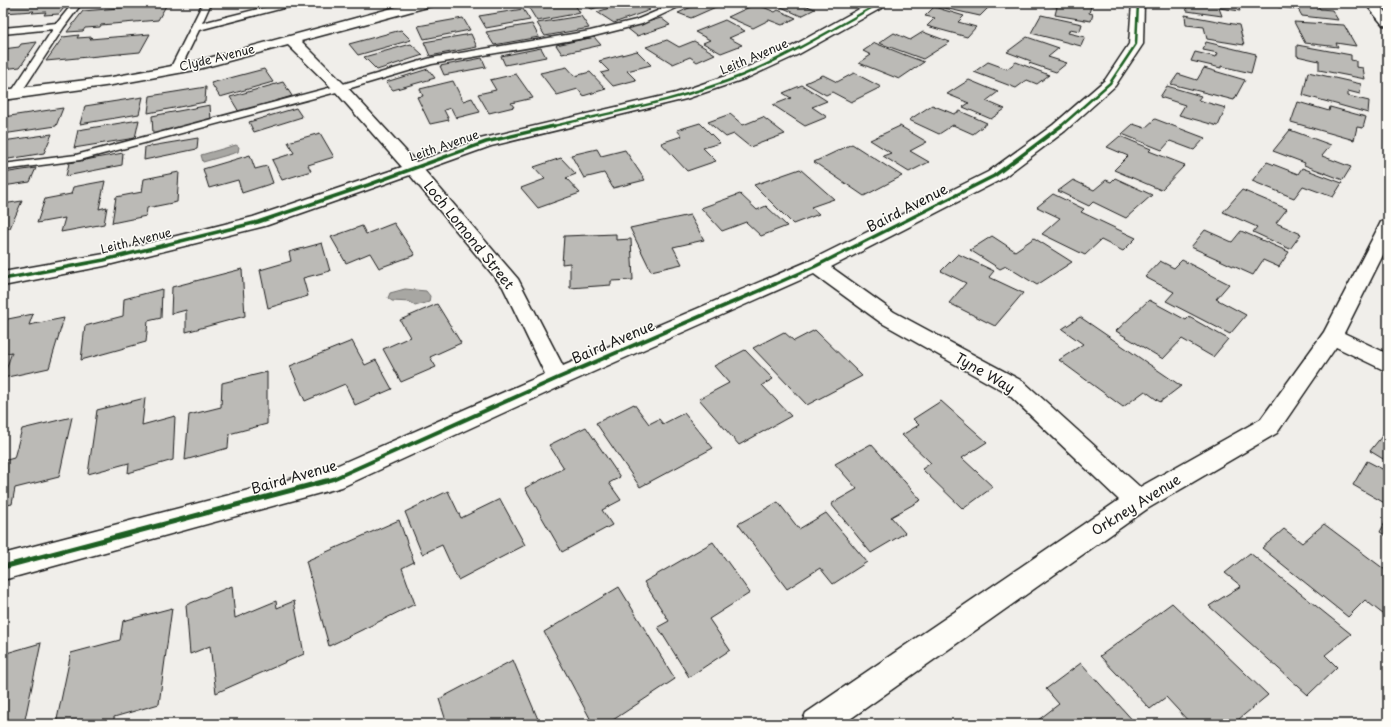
<svg xmlns="http://www.w3.org/2000/svg" width="1391" height="727" viewBox="0 0 1391 727" font-family="'Playpen Sans',sans-serif">
	<style>
		.water { fill: #a8a7a3; stroke: #706f6d }
		.building { fill: #bbbab6; stroke: #1c1c1c }
		.lines { fill: none; stroke-linecap: round; stroke-linejoin: round }
		.service-casing { stroke: #1c1c1c; stroke-width: 3 }
		.minor-casing { stroke: #1c1c1c; stroke-width: 3 }
		.service { fill: #fdfcf7; fill-rule: evenodd }
		.minor { fill: #fdfcf7; fill-rule: evenodd }
		.cycleway-far3-casing { stroke: #fdfcf7; stroke-width: 4 }
		.cycleway-far2-casing { stroke: #fdfcf7; stroke-width: 5.5 }
		.cycleway-far1-casing { stroke: #fdfcf7; stroke-width: 6 }
		.cycleway-casing { stroke: #fdfcf7; stroke-width: 8 }
		.cycleway-far3 { stroke: #1b5e20; stroke-width: 2.5 }
		.cycleway-far2 { stroke: #1b5e20; stroke-width: 3.5 }
		.cycleway-far1 { stroke: #1b5e20; stroke-width: 4 }
		.cycleway { stroke: #1b5e20; stroke-width: 5 }
		.labels { text-anchor: middle; stroke-width: 3; stroke-linejoin: round; paint-order: stroke }
		.far-street-label { font-size: 12px; fill: #1c1c1c; stroke: #fdfcf7 }
		.street-label { font-size: 14px; fill: #1c1c1c; stroke: #fdfcf7 }
	</style>
	<rect width="100%" height="100%" fill="#f0eeea"/>
	<filter id="ink" filterUnits="userSpaceOnUse"><feTurbulence type="fractalNoise" baseFrequency=".025" numOctaves="2"/><feDisplacementMap in="SourceGraphic" scale="8" xChannelSelector="R" yChannelSelector="G"/><feConvolveMatrix kernelMatrix="1 2 1 2 8 2 1 2 1" color-interpolation-filters="sRGB"/></filter>
	<g filter="url(#ink)">
		<path class="water" d="M236 145 239 147 238 152 203 162 201 155Z
			M405 289 426 291 430 296 429 302 415 306 410 302 392 301 388 298 390 293Z"/>
		<path class="building" d="M3 3H68L59 14 44 15 46 12 32 13 34 11 3 13Z
			M563 3H574L580 13 537 21 529 8Z
			M581 3H611L592 9Z
			M625 3H638L650 10 614 23 597 12Z
			M645 3H669L654 8Z
			M700 3H711L718 6 691 18 678 13Z
			M782 3H814L807 6 815 9 801 16 777 5Z
			M938 3H993L980 16 935 6Z
			M1038 3H1092L1089 13 1093 14 1091 21 1055 15 1057 7Z
			M1185 3H1237L1240 11 1219 8 1222 16 1187 11Z
			M1275 3H1316L1320 9 1332 10 1338 20 1302 16 1298 9 1278 7Z
			M167 4 158 20 101 25 100 27 85 28 83 31 67 32 83 11Z
			M756 4 775 12 778 10 796 18 782 25 769 20 753 28 728 17Z
			M934 7 964 16 958 22 976 27 967 37 927 26 935 18 925 16Z
			M523 9 530 20 486 28 479 16Z
			M1041 15 1082 24 1080 31 1070 29 1068 33 1085 37 1081 46 1031 33Z
			M1185 15 1239 25 1244 45 1207 39 1204 27 1186 25Z
			M581 16 589 28 545 36 537 23Z
			M463 18 470 30 424 39 418 26Z
			M661 18 670 25 637 36 627 28Z
			M725 20 745 31 729 38 742 45 721 53 703 43 710 40 695 32Z
			M1294 22 1344 25 1356 46 1336 43 1338 47 1305 43Z
			M532 24 539 37 494 45 486 32Z
			M401 30 411 40 358 55 349 44Z
			M923 32 950 42 923 59 879 43 894 33 910 40Z
			M150 34 140 52 46 61 63 37 79 35 77 38 92 37 90 39Z
			M471 34 477 47 430 56 424 42Z
			M594 37 601 45 562 54 556 45Z
			M1027 37 1059 48 1048 57 1067 63 1056 72 1029 63 1031 61 1007 52Z
			M667 40 679 47 694 41 715 54 697 62 690 57 673 64 646 47Z
			M37 42 20 67 3 69V49L19 47 21 44Z
			M1206 42 1256 54 1251 73 1221 66V68L1191 61 1195 52 1216 57 1218 53 1203 50Z
			M875 43 905 55 924 62 899 79 859 63 871 55 863 51Z
			M411 44 423 55 377 70 364 57Z
			M1297 45 1351 55V60L1356 61V67L1363 68 1365 79 1319 70V61L1297 56Z
			M541 48 546 57 505 65 501 56Z
			M637 51 651 65 627 71 636 80 613 86 601 73 609 71 599 61Z
			M482 58 486 67 444 75 440 66Z
			M988 62 1007 69 1016 62 1049 75 1037 84 1027 80 1016 88 974 72Z
			M567 67 575 76 590 72 606 89 583 96 578 89 557 95 540 73Z
			M1204 68 1245 80 1234 100 1171 84 1178 74 1197 80Z
			M264 69 273 82 220 97 211 83Z
			M428 69 435 78 393 90 386 82Z
			M1308 72 1361 84 1360 94 1348 91V96L1369 101 1368 113 1303 95Z
			M854 73 881 87 851 102 832 92 826 95 805 83 823 75 837 82Z
			M516 74 533 98 511 103 514 107 489 113 478 94 496 90 490 80Z
			M969 80 998 92 986 101 1005 109 991 119 963 107 969 103 947 94Z
			M453 81 463 101 472 98 480 112 456 118 451 108 444 110 449 120 430 124 417 97 423 96 420 89Z
			M283 82 292 96 239 112 230 97Z
			M802 85 827 101 812 107 827 117 805 126 773 105 791 98 783 93Z
			M1167 86 1201 96 1198 100 1226 108 1218 126 1179 115 1185 105 1160 97Z
			M206 87 205 102 148 113 150 96Z
			M143 97 139 114 80 124 85 106Z
			M1298 102 1329 111 1330 107 1366 117 1363 128 1357 127 1354 140 1291 122Z
			M210 105 211 121 153 134 152 116Z
			M932 105 954 114 960 111 987 123 973 134 953 125 939 134 909 120Z
			M63 108 56 126 3 134V117Z
			M296 108 302 117 254 132 249 122Z
			M730 114 743 125 763 117 785 134 750 147 734 134 726 137 708 122Z
			M1155 119 1205 138 1194 150 1170 141 1162 150 1122 134 1133 124 1145 128Z
			M139 120 135 138 74 148 78 130Z
			M700 123 720 143 703 148 716 161 687 171 661 143 682 136 677 130Z
			M900 126 927 142 910 151 929 162 909 172 883 156 891 153 870 140Z
			M1290 130 1331 145 1322 156 1351 167 1343 180 1304 165 1305 163 1273 151Z
			M320 133 334 157 308 165 311 171 282 180 272 160 294 153 288 142Z
			M52 134 44 153 3 160V141Z
			M1120 136 1151 149 1149 151 1185 165 1161 190 1114 170 1128 156 1107 147Z
			M198 138 197 149 144 160 145 147Z
			M852 144 902 176 864 196 814 162Z
			M597 149 601 156 625 150 645 180 613 188 604 173 584 178 571 155Z
			M123 153 122 165 66 176 69 163Z
			M250 155 255 169 267 166 273 183 242 193 238 180 209 188 203 169Z
			M561 158 576 174 566 178 580 193 538 208 521 188 545 179 534 167Z
			M1267 162 1298 174 1302 168 1342 183 1333 197 1303 186 1294 198 1252 181Z
			M36 168 30 182 3 186V173Z
			M800 169 834 199 811 207 819 214 793 224 754 185Z
			M179 172 177 202 147 208 146 216 112 223 116 197 142 192 144 179Z
			M1115 178 1152 195 1126 218 1093 202 1089 206 1058 191 1073 180 1094 190 1106 180 1111 182Z
			M105 181 99 209 107 207 104 224 61 232 65 218 37 223 45 199 71 194 73 187Z
			M1242 190 1287 209 1276 223 1301 234 1290 249 1253 232 1257 227 1223 212Z
			M740 194 757 210 766 206 787 226 761 236 746 222 722 231 701 208Z
			M1053 194 1084 209 1081 212 1136 238 1123 251 1101 240 1085 255 1042 234 1060 218 1037 207Z
			M22 201 10 228 3 229V204Z
			M690 215 704 240 673 247 682 264 651 271 630 228Z
			M394 223 415 255 379 268 370 253 346 263 331 237 362 226 366 234Z
			M1205 230 1232 242 1241 231 1289 252 1279 267 1263 260 1253 275 1191 247Z
			M616 234V240L631 239 633 280 611 281V285L570 288V263L562 264 564 236Z
			M992 236 1015 251 1034 238 1072 262 1037 285 1006 266 1000 269 970 250Z
			M322 243 330 271 303 278 308 296 268 308 260 270 291 261 289 252Z
			M958 254 994 271 989 277 1023 293 995 326 949 303 966 283 941 271Z
			M1182 260 1229 284 1216 299 1246 315 1230 334 1166 301 1174 292 1145 277 1160 261 1174 268Z
			M242 269 245 316 186 332V310L171 314 172 287Z
			M162 289 161 318 148 321 146 342 81 360 85 326 123 316 124 299Z
			M1149 300 1186 320 1189 317 1228 339 1213 357 1182 339 1163 359 1116 331Z
			M437 304 461 343 430 357 436 367 401 382 383 349 410 337 400 320Z
			M33 314 29 325 64 318 49 368 3 378 12 352 3 354V320Z
			M1080 317 1181 386 1160 402 1145 391 1123 407 1059 360 1083 344 1062 329Z
			M815 330 862 376 807 405 753 348 784 332 794 341Z
			M352 341 365 365 376 360 392 389 355 405 345 384 305 401 290 366Z
			M745 350 773 379 762 385 791 416 739 445 699 399 729 383 714 366Z
			M267 372V424L229 434 228 448 185 460 189 415 221 407 222 383Z
			M145 398 142 425 175 416 173 460 128 473 129 463 88 474 97 410Z
			M941 401 987 442 962 458 993 487 963 509 922 469 931 463 902 435 919 425 913 419Z
			M634 404 649 424 659 419 663 424 684 413 713 448 640 487 596 423Z
			M72 417 59 477 15 488 12 504 3 506V461L14 458 22 429Z
			M586 427 620 477 609 483 621 500 602 510 612 525 562 552 525 488 564 468 549 445Z
			M1386 431 1388 432V462L1370 451Z
			M871 444 921 500 891 517 905 533 871 553 831 504 857 489 835 464Z
			M1367 461 1388 472V505L1353 485Z
			M448 491 461 518 500 499 525 545 458 580 442 545 422 554 405 512Z
			M778 502 799 529 826 513 867 562 833 584 820 568 787 589 738 524Z
			M1388 517V537L1380 532Z
			M399 520 414 562 402 568 415 604 329 646 306 561Z
			M1324 524 1388 572V618L1365 600 1348 617 1262 548 1284 529 1302 543Z
			M713 542 750 593 709 619 730 650 689 677 658 627 669 621 644 582Z
			M1250 553 1351 634 1325 655 1337 667 1308 695 1209 606 1241 586 1225 573Z
			M232 586 235 618 276 601 277 608 294 601 304 654 216 693 210 646 190 654 186 605Z
			M619 587 675 679 607 724H593L544 632Z
			M1172 603 1268 695 1233 724H1191L1166 697 1150 709 1100 656Z
			M172 608 159 704 114 717V724H56L71 653 120 640 123 621Z
			M41 643 24 724H3V654Z
			M513 660 540 724H447L439 699Z
			M1081 663 1136 724H1033L1059 704 1046 689Z"/>
		<g class="lines">
			<g class="service-casing">
				<path id="service" d="M73 3H82L64 27 19 96H11L10 94 53 29 3 34V28L57 23Z
					M203 3H211L202 23 282 3H296L295 5 199 30 180 69 175 72 171 71 170 69Z
					M676 3H687L642 24 590 37 432 64 344 90 80 160 3 170V164L76 155 336 86 431 58 590 31 636 20Z"/>
			</g>
			<g class="minor-casing">
				<path id="minor" d="M411 3H432L431 6 301 41 345 85 416 162 480 139 676 93 737 72 789 48 870 3H886L885 6 799 54 747 78 686 99 491 146 424 170 518 279 563 366 809 261 988 172 1053 125 1105 80 1129 44 1132 3H1144L1143 44 1115 86 1065 131 1000 180 831 267 894 312 1024 382 1140 487 1261 419 1324 332 1379 226 1381 222 1388 220V245L1344 333 1388 354V372L1336 347 1277 433 1147 509 843 724H801L806 713 1119 500 1008 394 880 322 814 274 566 384 342 487 3 580V554L329 469 545 374 503 287 410 175 265 226 104 266 3 286V272L104 254 253 217 402 167 335 91 288 45 195 70 112 85 3 100V90L112 77 194 62Z
					M1365 3H1378L1388 14V26L1383 25Z"/>
			</g>
			<use href="#service" class="service"/>
			<use href="#minor" class="minor"/>
			<g class="cycleway-far3-casing">
				<path id="cycleway-far3" d="M549 127C614 112 681 100 743 75 790 55 835 28 880 3
					M1060 127 1110 83 1136 44 1138 3"/>
			</g>
			<g class="cycleway-far2-casing">
				<path id="cycleway-far2" d="M3 279 104 260 258 222 368 185 486 142 554 126
					M773 285 816 266 994 176 1061 126"/>
			</g>
			<g class="cycleway-far1-casing">
				<path id="cycleway-far1" d="M322 482 333 479 558 378 775 284"/>
			</g>
			<g class="cycleway-casing">
				<path id="cycleway" d="M3 567 326 481"/>
			</g>
			<use href="#cycleway-far3" class="cycleway-far3"/>
			<use href="#cycleway-far2" class="cycleway-far2"/>
			<use href="#cycleway-far1" class="cycleway-far1"/>
			<use href="#cycleway" class="cycleway"/>
		</g>
	</g>
	<g class="labels">
		<g class="far-street-label">
			<text transform="translate(754 57) rotate(-23)" y="4">Leith Avenue</text>
			<text transform="translate(217 58) rotate(-14)" y="4">Clyde Avenue</text>
			<text transform="translate(444 146) rotate(-19)" y="4">Leith Avenue</text>
			<text transform="translate(136 241) rotate(-14)" y="4">Leith Avenue</text>
		</g>
		<g class="street-label">
			<text transform="translate(907 208) rotate(-27)" y="5">Baird Avenue</text>
			<text transform="translate(469 235) rotate(51)" y="5">Loch Lomond Street</text>
			<text transform="translate(613 342) rotate(-23)" y="5">Baird Avenue</text>
			<text transform="translate(985 373) rotate(30)" y="5">Tyne Way</text>
			<text transform="translate(294 477) rotate(-16)" y="5">Baird Avenue</text>
			<text transform="translate(1136 505) rotate(-32)" y="5">Orkney Avenue</text>
		</g>
	</g>
	<rect width="1391" height="727" fill="none" stroke="#fdfcf7" stroke-width="16"/>
	<rect x="8" y="8" width="1375" height="711" fill="none" stroke="#1c1c1c" stroke-width="1.5" filter="url(#ink)"/>
</svg>
